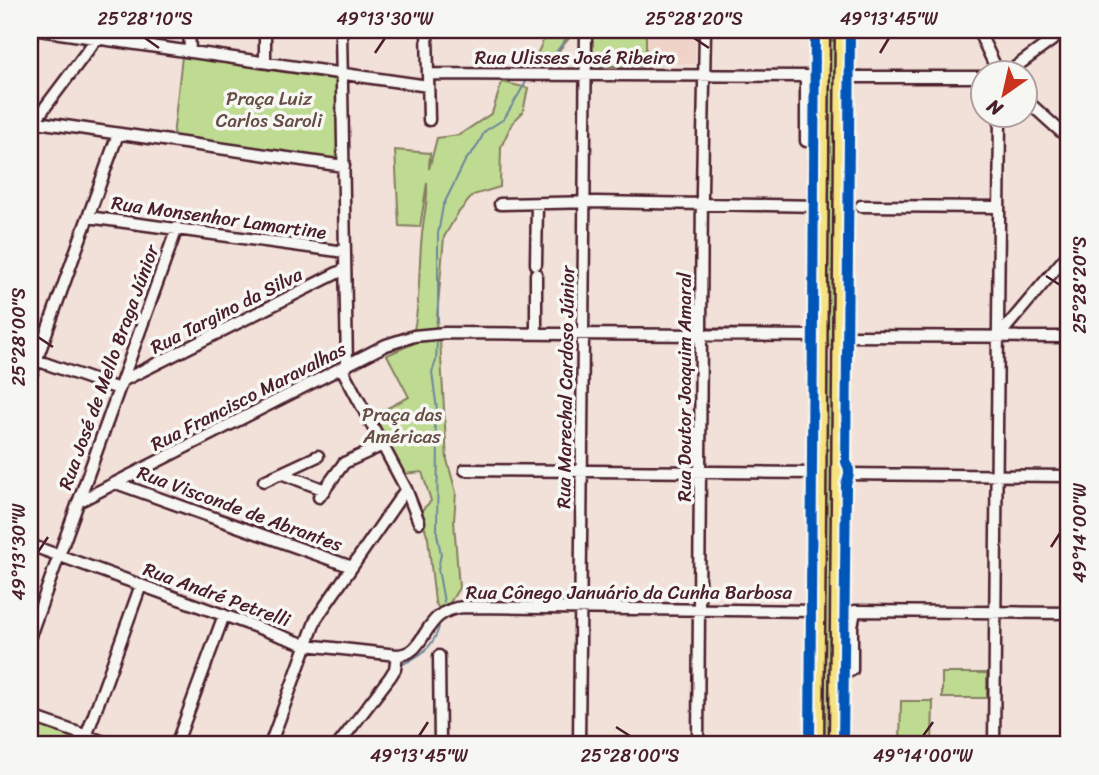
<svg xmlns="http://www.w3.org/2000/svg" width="1099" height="775" viewBox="0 0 1099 775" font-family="Sriracha,sans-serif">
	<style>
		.built { fill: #efd3c8 }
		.green { fill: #bfdb92; stroke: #847d5e; stroke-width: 2 }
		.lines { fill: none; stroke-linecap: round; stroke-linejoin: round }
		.stream { stroke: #6d869b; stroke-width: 2 }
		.minor-casing { stroke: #4a1f2b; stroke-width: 15 }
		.highway-casing { stroke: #4a1f2b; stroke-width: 19 }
		.minor { stroke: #f6f6f2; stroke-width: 10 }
		.highway { stroke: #f5e382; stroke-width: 14 }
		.cycleway-casing { stroke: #f6f6f2; stroke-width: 15 }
		.cycleway { stroke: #0057b8; stroke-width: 10 }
		.ticks { fill: none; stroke: #4a1f2b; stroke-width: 2.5 }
		.labels { text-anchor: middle; stroke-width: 7; stroke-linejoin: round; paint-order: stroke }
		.street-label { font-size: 19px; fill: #4a1f2b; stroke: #f6f6f2 }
		.park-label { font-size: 19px; fill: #674e45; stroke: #f6f6f2 }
		.neatline { fill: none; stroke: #4a1f2b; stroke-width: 2.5 }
		.ticks-label { font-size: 18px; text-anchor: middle; fill: #4a1f2b }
	</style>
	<rect width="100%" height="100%" fill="#f2e1d9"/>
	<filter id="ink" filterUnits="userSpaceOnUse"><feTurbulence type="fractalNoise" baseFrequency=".0143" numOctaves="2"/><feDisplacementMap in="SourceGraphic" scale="14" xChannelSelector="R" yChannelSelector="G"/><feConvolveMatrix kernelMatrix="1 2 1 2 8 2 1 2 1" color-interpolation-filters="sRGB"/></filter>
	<g filter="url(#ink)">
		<path class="built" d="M646 30H696L695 64H646Z"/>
		<path class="green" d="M548 30H576L544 68H537L534 61Z
			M592 30H646V66H596L593 64Z
			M830 40 837 42 833 348 827 344V41Z
			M182 56 339 76 337 159 173 137Z
			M502 82 528 88 523 112 512 123 501 147 500 187 473 195 458 213 444 237 436 328 414 330C421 296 418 261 423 226 425 209 428 200 427 183L420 227 399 226 395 150 430 153 429 169 437 138 459 135 492 113Z
			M440 340 447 460 456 492 454 521 459 588 449 604 439 609 435 602 428 538 420 512 431 501 422 472 403 474 372 416 409 397 387 355 417 342Z
			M824 371 830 375 835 374 832 745H820Z
			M942 673H987V698H942Z
			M901 701H933L932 745H900Z
			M30 721 81 739 79 745H30Z"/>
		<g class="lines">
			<path class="stream" d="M544 62 557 51 572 30
				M438 322V234L443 206 465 161 476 148 485 131 504 119 526 82
				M437 341 436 361 432 372 438 418 434 424 438 439 437 534 441 554 438 569 444 602
				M401 665C420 656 433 648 439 627"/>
			<g class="minor-casing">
				<path id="minor" d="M39 30 428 86
					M189 30 190 51
					M265 30V62
					M341 30 347 366
					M427 30 429 120
					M978 30 999 74
					M428 74 806 76V141
					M1006 74 1066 30
					M842 77H984
					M1026 100 1069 139
					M30 121 344 166
					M30 132 34 122 97 38 96 30
					M500 204 596 202 821 206
					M861 206 999 207
					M88 217 345 252
					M536 264 537 204
					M536 334V274
					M840 336 1069 337
					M998 337 1069 253
					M30 358 119 389
					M342 369 406 489 419 522
					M30 378 118 134
					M122 381 345 269
					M465 470 818 473
					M281 473 325 490
					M839 474 1069 476
					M264 481 318 456
					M116 483 352 567
					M319 497 344 463 383 445
					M78 502 386 345 414 336 445 333 819 336
					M30 545 306 645 397 655
					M30 636 177 228
					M439 656 440 745
					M837 678 852 670V627L855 611 1069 613
					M30 716 113 745
					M83 745 141 585
					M176 745 224 615
					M270 745 316 619 406 489
					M338 745 390 677 395 669 397 655C429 654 420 610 464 607L817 611
					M579 745 586 30
					M698 745 702 191 705 30
					M994 745 1000 116"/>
			</g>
			<g class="highway-casing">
				<path id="highway" d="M816 745 822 30
					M837 745 843 30"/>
			</g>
			<use href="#minor" class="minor"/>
			<use href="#highway" class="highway"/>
			<g class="cycleway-casing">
				<path id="cycleway" d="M810 745 815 30
					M843 745 846 484C849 475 851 471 846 462L850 30"/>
			</g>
			<use href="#cycleway" class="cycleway"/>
		</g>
	</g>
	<path class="ticks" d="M145 38 159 48M694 38 709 48M375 53 385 38M880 53 889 38M1046 276 1060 285M38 337 53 347M1051 547 1060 533M38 552 48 537M616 727 630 736M419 736 428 722M923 736 933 722"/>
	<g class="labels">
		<g class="street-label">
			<text x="575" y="64">Rua Ulisses José Ribeiro</text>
			<text transform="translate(219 217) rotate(8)" y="7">Rua Monsenhor Lamartine</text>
			<text transform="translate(226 310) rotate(-27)" y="7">Rua Targino da Silva</text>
			<text transform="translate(108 367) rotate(-70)" y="7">Rua José de Mello Braga Júnior</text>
			<text transform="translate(565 387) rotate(-89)" y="7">Rua Marechal Cardoso Júnior</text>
			<text transform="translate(684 387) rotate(-90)" y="7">Rua Doutor Joaquim Amaral</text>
			<text transform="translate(248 396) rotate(-27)" y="7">Rua Francisco Maravalhas</text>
			<text transform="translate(240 508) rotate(20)" y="7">Rua Visconde de Abrantes</text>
			<text x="629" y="599">Rua Cônego Januário da Cunha Barbosa</text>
			<text transform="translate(217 594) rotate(20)" y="7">Rua André Petrelli</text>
		</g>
		<g class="park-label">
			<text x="269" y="105">Praça Luiz<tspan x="269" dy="22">Carlos Saroli</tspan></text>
			<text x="402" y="421">Praça das<tspan x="402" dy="22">Américas</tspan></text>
		</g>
	</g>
	<rect width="1099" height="775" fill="none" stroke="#f6f6f2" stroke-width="77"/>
	<g transform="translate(1004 94) rotate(214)"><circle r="33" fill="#f6f6f2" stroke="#b1a0a2" stroke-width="2"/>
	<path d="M0-5L12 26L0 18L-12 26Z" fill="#c8321e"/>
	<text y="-10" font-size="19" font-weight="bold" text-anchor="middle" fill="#4a1f2b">N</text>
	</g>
	<rect x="38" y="38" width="1022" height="698" class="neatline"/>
	<g class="ticks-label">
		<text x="145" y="25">25°28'10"S</text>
		<text x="385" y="25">49°13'30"W</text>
		<text x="694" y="25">25°28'20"S</text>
		<text x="889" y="25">49°13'45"W</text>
		<text transform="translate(1080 285) rotate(-90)" y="6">25°28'20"S</text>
		<text transform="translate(19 337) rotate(-90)" y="6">25°28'00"S</text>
		<text transform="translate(1080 533) rotate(-90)" y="6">49°14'00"W</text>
		<text transform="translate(19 552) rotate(-90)" y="6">49°13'30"W</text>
		<text x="419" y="762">49°13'45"W</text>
		<text x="630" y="762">25°28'00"S</text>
		<text x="923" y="762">49°14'00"W</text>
	</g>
</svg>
